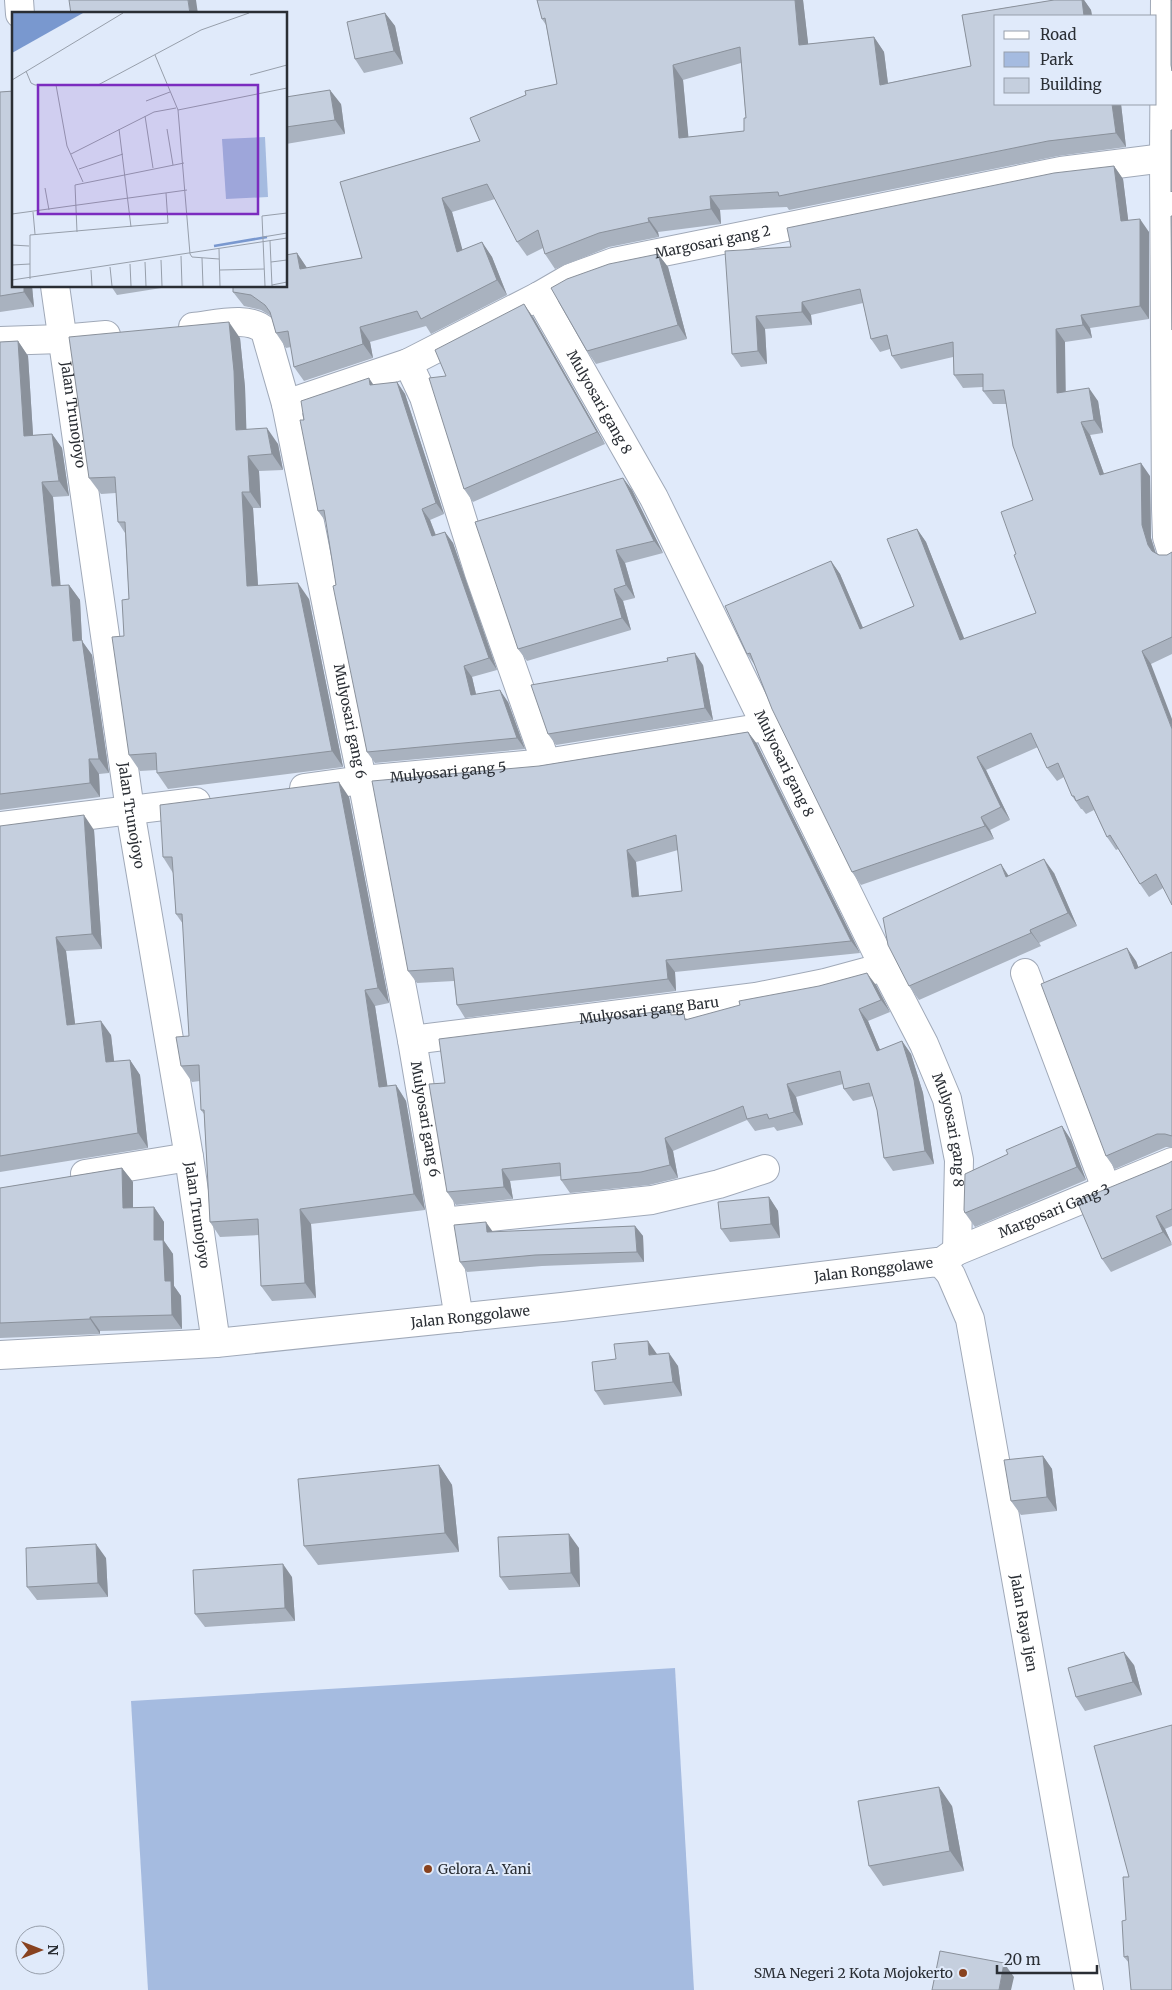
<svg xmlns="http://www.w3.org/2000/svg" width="1172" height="1990" viewBox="0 0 1172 1990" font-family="Merriweather,serif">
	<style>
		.green { fill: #a5bbe0 }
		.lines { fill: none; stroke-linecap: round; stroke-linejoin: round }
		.street-casing { stroke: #a0a9b8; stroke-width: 30 }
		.secondary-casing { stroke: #a0a9b8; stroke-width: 30 }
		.street { stroke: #fff; stroke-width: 28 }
		.secondary { stroke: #fff; stroke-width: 28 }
		.wall { fill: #a9b2bf; fill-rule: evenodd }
		.shaded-wall { fill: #8a919b }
		.building { fill: #c5cfde; stroke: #8a919b; fill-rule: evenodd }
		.poi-dot { fill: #88421f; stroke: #e0eafa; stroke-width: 2 }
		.labels { text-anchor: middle; stroke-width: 4; stroke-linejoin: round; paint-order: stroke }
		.street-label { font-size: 14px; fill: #2a2e34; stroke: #e0eafa }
		.poi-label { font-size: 14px; fill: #2a2e34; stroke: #e0eafa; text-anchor: start }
		.inset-river { fill: none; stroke: #7998cf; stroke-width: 2.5 }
		.inset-road { fill: none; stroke: #979fab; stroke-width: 1 }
		.view { fill: #7b2cbf; fill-opacity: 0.15; stroke: #7b2cbf; stroke-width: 2.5 }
		.inset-edge { fill: none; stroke: #2a2e34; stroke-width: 2.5 }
	</style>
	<rect width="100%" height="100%" fill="#e0eafa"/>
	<path class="green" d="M675 1668 694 1990H148L131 1701Z"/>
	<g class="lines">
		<g class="street-casing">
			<g id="street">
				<path d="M19 0 20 14"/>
				<path d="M1165 0 1164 158 1166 509 1167 537 1172 553"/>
				<path id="s1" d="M55 286 130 810 189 1157 216 1343"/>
				<path id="s2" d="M539 296 654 498 884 967 924 1044 947 1099 959 1160 957 1251"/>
				<path id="s3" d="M193 327C214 325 250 315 265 331L286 404 362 780 412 1040 459 1318"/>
				<path d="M0 341 61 339 106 335"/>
				<path d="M408 363 424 397 479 573 546 763"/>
				<path id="s4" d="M286 404 408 363 539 296 570 278 614 262 1061 171 1164 158"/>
				<path id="s5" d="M304 788 362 780 546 763 765 727"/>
				<path d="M0 826 196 802"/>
				<path d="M1025 973 1106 1188"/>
				<path id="s6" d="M412 1040 756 997 825 983 884 967"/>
				<path d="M85 1174 189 1157"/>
				<path d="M443 1222 652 1200 719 1184 765 1169"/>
				<path id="s7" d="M944 1260 957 1251 1172 1162"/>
			</g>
		</g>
		<g class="secondary-casing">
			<g id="secondary">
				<path id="s8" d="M0 1355 216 1343 562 1307 937 1262C944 1265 947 1269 951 1275L970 1319 1089 1990"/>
			</g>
		</g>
		<use href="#street" class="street"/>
		<use href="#secondary" class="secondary"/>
	</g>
	<path class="wall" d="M537 0H803L808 44 874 37 884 52 888 83 971 66 962 15 1054 0H1084L1091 10 1092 16H996V104H1121L1126 147 1058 156 789 210 787 207 720 210 721 224 658 232 659 237 609 247 555 269 545 254 543 248 527 256 517 242 495 199 452 212 462 250 482 242 492 257 507 295 431 334 426 326 370 342 373 358 304 381 294 367 291 347 286 348 276 333 271 316 261 310 244 306 233 292V286H286V255L297 253 307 268 362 258 340 182 480 141 470 118 526 95 525 91 557 84 546 25 542 19ZM741 63 746 118H744V131L688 137 683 80Z
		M385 13 395 26 403 64 364 73 355 59Z
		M286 89 287 96 341 104 345 134 286 144Z
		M14 91V286H32L34 307 0 312V92Z
		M1114 166 1123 179 1128 220 1149 232V319L1090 328 1092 338 1065 342V392L1098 401 1103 433 1090 435 1104 474 1150 476 1151 538 1156 553 1159 555H1167L1172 552V654L1151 664 1163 888 1149 897 1140 884 1118 849 1116 850 1107 837 1094 810 1086 814 1082 809H1081L1072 796 1064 777 1057 781 1047 768 1038 747 986 770 1010 820 990 830 994 839 861 885 852 872 756 667 747 654 831 561 840 574 863 628 914 606 917 529 926 542 964 639 1036 613 1016 554 1033 500 1006 404H993L983 391V387L963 388 954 375 953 357 901 369 892 356 890 349 880 352 871 339 863 303 811 315 812 325 765 329 767 364 741 367 732 354 791 247Z
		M658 254 668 267 687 339 596 364 587 351Z
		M111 286H174L117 295Z
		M533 317 605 444 473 502 464 489 446 376Z
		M240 338 245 387 246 429 278 444 283 470 259 471 261 508H253L258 585 309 599 343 767 168 789 157 773V770L140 771 129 755 124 636 129 599 125 533 118 522 116 493 101 494 89 478Z
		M18 341 28 356 33 435 52 434 62 448 69 496 53 497 60 586 69 585 80 600 82 641 92 655 109 773 99 774 100 797 0 810V342Z
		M397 382 405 394 444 514 430 520 436 535 445 532 453 543 497 670 472 677 476 694 508 702 525 749 375 763 367 752 336 585 326 522 318 511 304 420 374 385Z
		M623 478 632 490 663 553 625 563 635 598 623 601 631 630 527 661 518 649Z
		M703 665 713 720 556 745 548 734Z
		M748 732 757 744 860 953 675 972 676 991 465 1018 457 1005 454 981 417 983 408 971 539 766ZM678 850 682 891 639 896 636 862Z
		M349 797 389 1003 375 1006 387 1086 396 1085 406 1101 425 1210 311 1224 316 1298 272 1301 261 1286 259 1235 220 1237 210 1222 204 1114 201 1110 200 1081 192 1082 181 1066 189 1036 183 924 176 914 173 873 163 857Z
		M0 826 94 830 102 949 66 951 75 1024 111 1035 114 1062 130 1060 140 1075 148 1148 0 1172Z
		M1054 873 1077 926 1039 943 1041 946 919 1000 909 986 1009 875Z
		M1172 952V1147H1166L1115 1169 1106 1156 1136 961 1138 967Z
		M876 985 890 1012 868 1021 880 1050 902 1041 911 1054 923 1093 934 1164 893 1171 884 1158 877 1110 873 1096 853 1101 844 1089 843 1084 796 1097 803 1125 777 1131 774 1127 755 1131 747 1120 673 1151 678 1178 649 1185 570 1193 561 1180V1176L510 1181 513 1199 456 1205 447 1192 445 1083 674 1015 688 1019Z
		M1062 1126 1071 1140 1086 1180 975 1227 965 1213Z
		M1172 1161V1226L1165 1229 1172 1245 1111 1272 1102 1259 1169 1163Z
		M122 1168 133 1182V1208L154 1207 164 1222V1241L173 1254 174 1286 181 1296 182 1329 100 1331V1334L0 1338V1188Z
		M769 1197 778 1211 780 1238 730 1242 721 1229Z
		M635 1226 643 1236 644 1262 542 1266 467 1272 460 1262 493 1232Z
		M657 1354 678 1366 682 1396 604 1405 595 1391Z
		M1043 1456 1052 1469 1057 1511 1021 1515 1011 1501Z
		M439 1465 452 1485 459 1552 318 1565 304 1546Z
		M579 1548 580 1587 509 1590 500 1577Z
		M106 1558 108 1597 37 1600 27 1587Z
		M292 1577 295 1621 205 1627 195 1614Z
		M1134 1665 1142 1695 1085 1711 1076 1697Z
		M1172 1725 1129 1963 1124 1957 1129 1877Z
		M952 1806 964 1871 883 1886 869 1866Z"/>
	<path class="shaded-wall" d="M188 0H196L198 14H190Z
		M795 0H803L810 59 799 45Z
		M1082 0H1084L1091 10 1092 16H1084Z
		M385 13 395 26 403 64 394 51Z
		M874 37 884 52 890 100 880 85Z
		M673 65 683 80 690 153 679 138Z
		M330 90 341 104 345 134 335 120Z
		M1112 104H1121L1126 147 1116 133Z
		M1114 166 1123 179 1130 234 1121 221Z
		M710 196 720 210 721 224 711 209Z
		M442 198 452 212 467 266 457 252Z
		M648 218 658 232 659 237 649 222Z
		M1140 219 1149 232V319L1140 306Z
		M482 242 492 257 507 295 497 280Z
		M297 253 307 268 300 269Z
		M658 254 668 267 687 339 678 325Z
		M24 286H32L34 307 24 292Z
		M802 302 811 315 812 325 802 312Z
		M524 304 533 317 605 444 597 432Z
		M1081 315 1090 328 1092 338 1083 325Z
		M756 316 765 329 767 364 758 351Z
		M229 322 240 338 245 387 247 446 236 430Z
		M360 327 370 342 373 358 363 344Z
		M1056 329 1065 342 1066 406 1057 393Z
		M18 341 28 356 34 450 24 436Z
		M369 378 377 390 370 385Z
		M397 382 405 394 444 514 436 503Z
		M1089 388 1098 401 1103 433 1094 420Z
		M1081 422 1090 435 1109 488 1100 475Z
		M267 428 278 444 283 470 272 454Z
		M52 434 62 448 69 496 59 481Z
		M248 456 259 471 261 508 250 492Z
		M1141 463 1150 476 1151 538 1157 558 1161 564 1148 545 1142 525Z
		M623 478 632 490 663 553 654 541Z
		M42 482 53 497 62 601 52 586Z
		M242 492 253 508 259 601 247 586Z
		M422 509 430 520 440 547 432 536Z
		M917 529 926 542 970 653 960 640Z
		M445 532 453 543 497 670 489 658Z
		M616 550 625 563 635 598 626 585Z
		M831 561 840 574 869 642 860 629Z
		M298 583 309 599 343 767 332 751Z
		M69 585 80 600 82 641 92 655 109 773 99 759 73 641Z
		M614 589 623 601 631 630 622 618Z
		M1142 651 1151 664 1172 719V729Z
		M695 653 703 665 713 720 705 708Z
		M464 666 472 677 479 707 471 695Z
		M500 690 508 702 525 749 517 738Z
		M748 732 757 744 860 953 851 941Z
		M977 757 986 770 1010 820 1001 807Z
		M89 759 99 774 100 797 90 783Z
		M339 782 349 797 389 1003 378 988Z
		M84 815 94 830 102 949 92 934Z
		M981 817 990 830 994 839 985 826Z
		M627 850 636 862 640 909 632 897Z
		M1044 859 1054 873 1077 926 1068 913Z
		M1001 864 1010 878 1006 877Z
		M1030 930 1039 943 1041 946 1031 933Z
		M56 937 66 951 77 1039 67 1025Z
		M1127 948 1136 961 1144 982 1135 969Z
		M666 960 675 972 676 991 668 979Z
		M867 973 876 985 890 1012 881 1000Z
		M365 990 375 1006 390 1102 379 1087Z
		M859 1009 868 1021 886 1064 877 1051Z
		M101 1021 111 1035 116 1077 106 1062Z
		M902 1041 911 1054 923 1093 934 1164 925 1151Z
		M130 1060 140 1075 148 1148 138 1133Z
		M787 1084 796 1097 803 1125 794 1112Z
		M396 1085 406 1101 425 1210 414 1194Z
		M1062 1126 1071 1140 1086 1180 1077 1167Z
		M665 1138 673 1151 678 1178 670 1165Z
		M122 1168 133 1182V1222L123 1208Z
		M502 1169 510 1181 513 1199 504 1187Z
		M769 1197 778 1211 780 1238 771 1224Z
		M154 1207 164 1222V1241L173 1254 174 1286 181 1296 182 1329 172 1315 165 1281 154 1240Z
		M300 1209 311 1224 316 1298 305 1283Z
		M1156 1216 1165 1229 1172 1244 1163 1232Z
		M486 1222 493 1232H487Z
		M635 1226 643 1236 644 1262 637 1252Z
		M90 1317 100 1331V1334L90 1319Z
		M648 1341 657 1354 649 1355Z
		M669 1353 678 1366 682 1396 673 1382Z
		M1043 1456 1052 1469 1057 1511 1047 1497Z
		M439 1465 452 1485 459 1552 445 1533Z
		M569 1534 579 1548 580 1587 571 1573Z
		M96 1544 106 1558 108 1597 98 1583Z
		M283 1564 292 1577 295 1621 285 1608Z
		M1124 1652 1134 1665 1142 1695 1133 1682Z
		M939 1787 952 1806 964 1871 950 1851Z
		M1004 1963 1014 1977 1011 1990H999Z"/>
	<path class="building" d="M69 0H188L190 14H71Z
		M537 0H795L799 45 874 37 880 85 971 66 962 15 1054 0H1082L1084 16H996V104H1112L1116 133 1048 141 779 196 778 192 710 196 711 209 648 218 649 222 599 233 545 254 538 230 517 242 487 184 442 198 457 252 482 242 497 280 421 319 417 311 360 327 363 344 294 367 288 331 276 333 270 312 265 305 251 295 233 292V286H286V255L297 253 300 269 362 258 340 182 480 141 470 118 526 95 525 91 557 84 545 18 542 19ZM740 47 746 118H744V131L679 138 673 65Z
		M1171 0H1172V71L1171 65Z
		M385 13 394 51 355 59 347 22Z
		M330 90 335 120 286 127V97Z
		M14 91V286H24V292L0 296V92Z
		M1171 130H1172V191L1171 192Z
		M1114 166 1121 221 1140 219V306L1081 315 1083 325 1056 329 1057 393 1089 388 1094 420 1081 422 1100 475 1141 463 1142 525 1148 545 1152 551 1159 555H1167L1172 552V637L1142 651 1172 729V905L1156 874 1140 884 1110 835 1107 837 1088 796 1076 801 1074 796H1072L1058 763 1047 768 1031 733 977 757 1001 807 981 817 985 826 852 872 772 709 750 653 747 654 725 606 831 561 860 629 914 606 887 539 917 529 960 640 1036 613 1014 555 1016 554 1001 512 1033 500 1013 446 1004 390 983 391V374L954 375 953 342 892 356 887 335 871 339 860 289 802 302V312L756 316 758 351 732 354 725 251 791 247 787 228 1054 173Z
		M1171 216H1172V330V329Z
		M658 254 678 325 587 351 551 288 567 279 609 264Z
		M524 304 597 432 464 489 429 378 446 376 435 350Z
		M229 322 234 371 236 430 267 428 272 454 248 456 250 492H242L247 586 298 583 332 751 157 773 156 753 129 755 112 637 124 636 122 600 129 599 125 522H118L115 477 89 478 69 337Z
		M18 341 24 436 52 434 59 481 42 482 52 586 69 585 73 641 82 640 99 759H89L90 783 0 794V342Z
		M369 378 370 385 397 382 436 503 422 509 432 536 445 532 489 658 464 666 471 695 500 690 517 738 367 752 333 586 336 585 324 510 318 511 300 420H304L301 401Z
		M623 478 654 541 616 550 626 585 614 589 622 618 518 649 475 522Z
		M695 653 705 708 548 734 531 685 668 661 667 658Z
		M748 732 851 941 666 960 668 979 457 1005 453 968 408 971 372 781 539 766ZM676 835 682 891 632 897 627 850Z
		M339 782 378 988 365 990 379 1087 396 1085 414 1194 300 1209 305 1283 261 1286 258 1219 210 1222 204 1110H201L199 1065 181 1066 176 1037 189 1036 182 914H176L172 857H163L160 805Z
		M84 815 92 934 56 937 67 1025 101 1021 106 1062 130 1060 138 1133 0 1156V826Z
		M1044 859 1068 913 1030 930 1031 933 909 986 888 945 883 918 1001 864 1006 877Z
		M1127 948 1135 969 1172 952V1136L1165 1134H1157L1106 1156 1041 984Z
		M867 973 881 1000 859 1009 877 1051 902 1041 914 1080 925 1151 884 1158 877 1110 869 1083 844 1089 840 1071 787 1084 794 1112 769 1119 767 1114 747 1119 743 1106 665 1138 670 1165 641 1172 561 1180 560 1163 502 1169 504 1187 447 1192 429 1084 445 1083 439 1039 671 1010V1015L684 1014 685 1020 740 1005 739 1001 819 986Z
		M1062 1126 1077 1167 965 1213 964 1210 965 1174 1008 1154 1006 1150Z
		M1172 1161V1209L1156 1216 1163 1232 1102 1259 1077 1201 1169 1163Z
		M122 1168 123 1208 154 1207V1240H163L165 1281H171L172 1315 90 1317V1319L0 1323V1188Z
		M769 1197 771 1224 721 1229 718 1202Z
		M486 1222 487 1232 635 1226 637 1252 535 1255 460 1262 454 1225Z
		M648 1341 649 1355 669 1353 673 1382 595 1391 592 1362 616 1359 614 1344Z
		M1043 1456 1047 1497 1011 1501 1004 1460Z
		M439 1465 445 1533 304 1546 298 1479Z
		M569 1534 571 1573 500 1577 498 1537Z
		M96 1544 98 1583 27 1587 26 1548Z
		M283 1564 285 1608 195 1614 193 1570Z
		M1124 1652 1133 1682 1076 1697 1068 1668Z
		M1172 1725V1990H1131L1128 1956 1124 1957 1122 1921 1126 1920 1123 1877H1129L1094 1746Z
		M939 1787 950 1851 869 1866 858 1801Z
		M940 1951 1004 1963 999 1990H932Z"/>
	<g class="poi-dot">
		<circle cx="428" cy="1869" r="5"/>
		<circle cx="963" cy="1973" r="5"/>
	</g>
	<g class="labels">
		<g class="street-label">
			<text dy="5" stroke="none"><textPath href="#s4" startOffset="459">Margosari gang 2</textPath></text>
			<text dy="5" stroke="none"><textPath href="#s2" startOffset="122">Mulyosari gang 8</textPath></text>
			<text dy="5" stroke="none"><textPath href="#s1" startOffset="130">Jalan Trunojoyo</textPath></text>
			<text dy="5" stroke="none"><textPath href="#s3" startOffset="474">Mulyosari gang 6</textPath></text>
			<text dy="5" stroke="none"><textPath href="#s2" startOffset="528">Mulyosari gang 8</textPath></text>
			<text dy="5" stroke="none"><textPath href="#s5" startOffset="145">Mulyosari gang 5</textPath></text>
			<text dy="5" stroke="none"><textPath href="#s1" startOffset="535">Jalan Trunojoyo</textPath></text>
			<text dy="5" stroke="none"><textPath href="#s6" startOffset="239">Mulyosari gang Baru</textPath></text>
			<text dy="5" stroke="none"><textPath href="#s3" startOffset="879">Mulyosari gang 6</textPath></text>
			<text dy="5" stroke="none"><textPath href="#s2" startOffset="932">Mulyosari gang 8</textPath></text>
			<text dy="5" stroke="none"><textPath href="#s7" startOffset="121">Margosari Gang 3</textPath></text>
			<text dy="5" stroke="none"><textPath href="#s1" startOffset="940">Jalan Trunojoyo</textPath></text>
			<text dy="5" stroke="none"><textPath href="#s8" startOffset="878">Jalan Ronggolawe</textPath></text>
			<text dy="5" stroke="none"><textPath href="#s8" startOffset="472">Jalan Ronggolawe</textPath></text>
			<text dy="5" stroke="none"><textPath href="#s8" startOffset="1318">Jalan Raya Ijen</textPath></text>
		</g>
		<g class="poi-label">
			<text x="438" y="1874">Gelora A. Yani</text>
			<text x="953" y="1978" text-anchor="end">SMA Negeri 2 Kota Mojokerto</text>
		</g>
	</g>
	<g transform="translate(12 12)">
		<rect width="275" height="275" fill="#e0eafa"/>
		<path d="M253 125 256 185 214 187 210 127Z" fill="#a5bbe0"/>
		<path d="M0 1H71L0 41Z" fill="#7998cf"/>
		<path class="inset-river" d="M202 234 255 225"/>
		<path class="inset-road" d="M143 43 166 98 178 242M14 59 19 71 23 73H86L189 18 237 1M238 63 275 53M0 68 111 1M44 73 55 134 71 170M134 89 158 80M166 98 275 76M133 104 141 156M107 117 119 215M155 117 161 153M59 142 142 100 164 96M67 157 111 142M33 176 37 198M21 200 23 222M0 202 175 178M65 220 63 173 172 151M251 225 275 221M258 229 260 274M0 233 17 234M207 237 208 274M178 242 180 245 207 247M169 244 170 274M190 246 191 274M149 248 150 274M133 250 134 274M259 250 275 248M118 252 119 274M0 253 18 252M98 255 100 274M79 258 80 274M208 258 252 257M18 267V223L156 211 154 181M0 268 275 226M260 273 275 270M253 274 250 204 275 201"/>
		<path class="view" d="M26 73H246V202H26Z"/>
		<rect width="275" height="275" class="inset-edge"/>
	</g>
	<rect x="994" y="15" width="162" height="90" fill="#e0eafa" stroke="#979fab"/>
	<rect x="1004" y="31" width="25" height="8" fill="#ffffff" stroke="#979fab"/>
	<text x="1040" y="40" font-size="15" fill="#2a2e34">Road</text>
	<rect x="1004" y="52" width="25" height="15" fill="#a5bbe0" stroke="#979fab"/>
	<text x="1040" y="65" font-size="15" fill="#2a2e34">Park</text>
	<rect x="1004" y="78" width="25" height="15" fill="#c5cfde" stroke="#979fab"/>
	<text x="1040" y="90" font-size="15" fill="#2a2e34">Building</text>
	<g transform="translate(40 1950) rotate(90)"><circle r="24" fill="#e0eafa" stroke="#979fab"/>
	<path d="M0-4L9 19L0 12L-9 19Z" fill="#88421f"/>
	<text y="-8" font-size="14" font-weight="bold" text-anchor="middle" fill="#2a2e34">N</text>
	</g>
	<path d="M997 1965v8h100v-8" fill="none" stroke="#2a2e34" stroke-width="2.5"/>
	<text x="1004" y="1965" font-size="15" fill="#2a2e34" stroke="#e0eafa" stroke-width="4" paint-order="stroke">20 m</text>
</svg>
